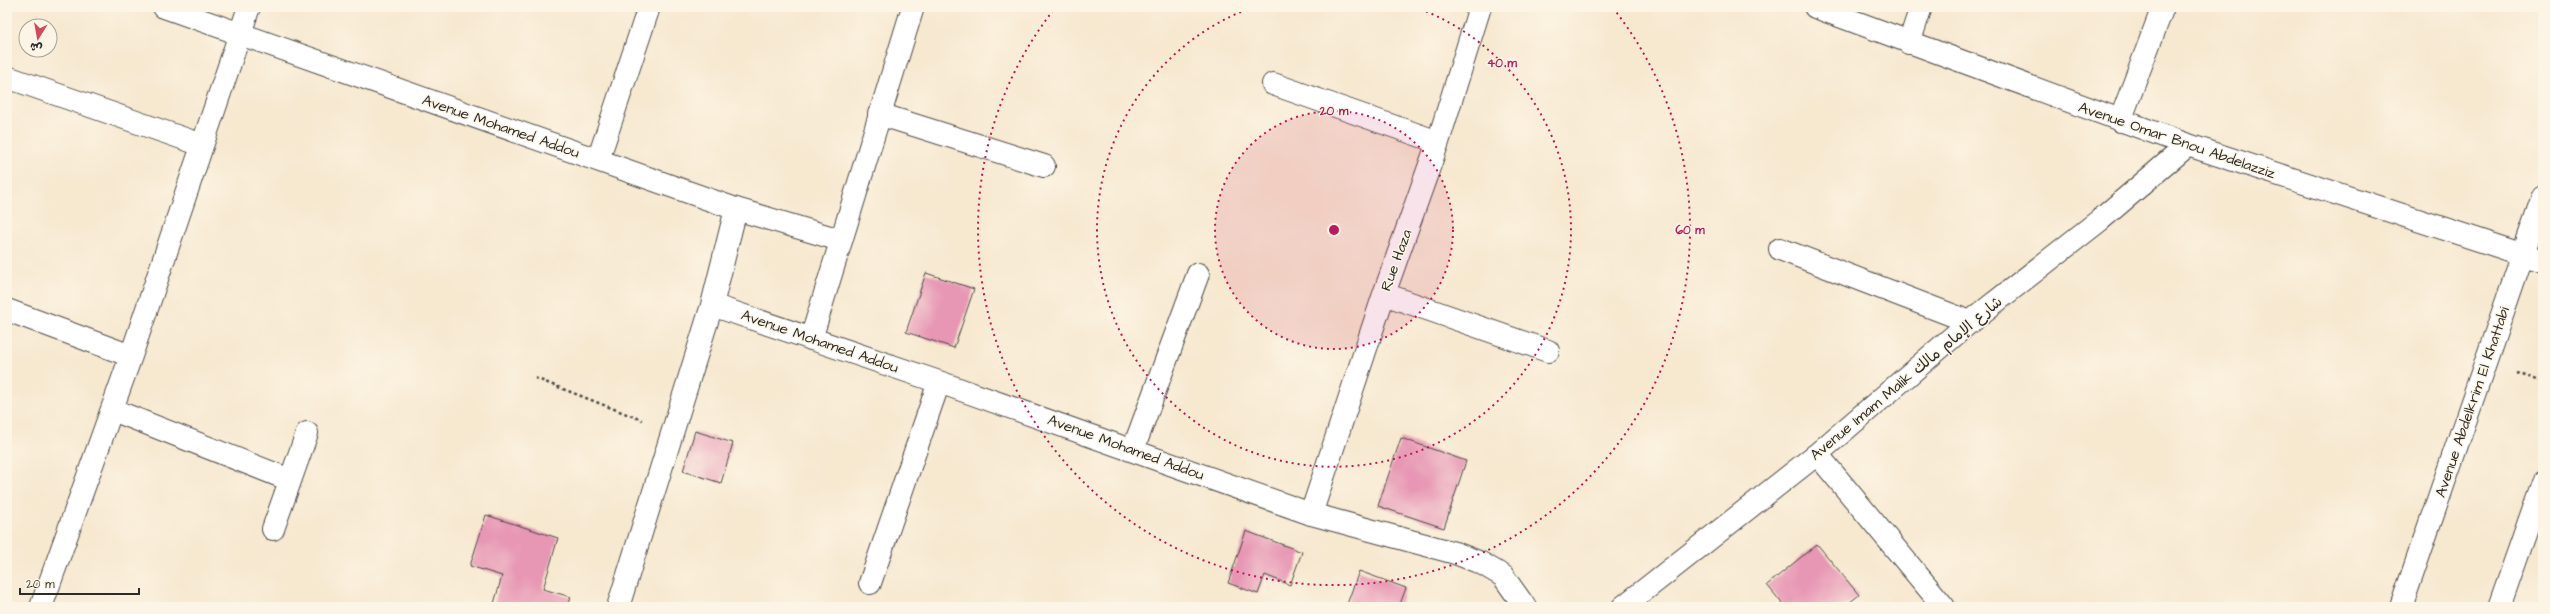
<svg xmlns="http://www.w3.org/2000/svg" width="2550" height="614" viewBox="0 0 2550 614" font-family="'Architects Daughter','Playpen Sans Arabic',sans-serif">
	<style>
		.building { fill: #e796b4 }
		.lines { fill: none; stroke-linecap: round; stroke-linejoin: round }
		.street-casing { stroke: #4a4744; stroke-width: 24 }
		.secondary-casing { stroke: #4a4744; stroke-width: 24 }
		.path { stroke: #4a4744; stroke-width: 2.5; stroke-dasharray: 3 3; stroke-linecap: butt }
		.street { stroke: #fff; stroke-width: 22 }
		.secondary { stroke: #fff; stroke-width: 22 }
		.ring { fill: none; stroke: #c2185b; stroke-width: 2; stroke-dasharray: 2 4 }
		.labels { text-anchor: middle; stroke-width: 3; stroke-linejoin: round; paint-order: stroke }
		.street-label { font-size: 15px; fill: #2b2b2b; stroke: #fcf5e5 }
		.centre { fill: #c2185b; stroke: #fcf5e5; stroke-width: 2 }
		.ring-label { font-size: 12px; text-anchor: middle; font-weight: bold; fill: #c2185b; stroke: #fcf5e5; stroke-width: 3; stroke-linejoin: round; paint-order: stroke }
	</style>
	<rect width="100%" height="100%" fill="#fcf5e5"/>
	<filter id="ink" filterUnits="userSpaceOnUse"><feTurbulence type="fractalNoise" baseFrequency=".025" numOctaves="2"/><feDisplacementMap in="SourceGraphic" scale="8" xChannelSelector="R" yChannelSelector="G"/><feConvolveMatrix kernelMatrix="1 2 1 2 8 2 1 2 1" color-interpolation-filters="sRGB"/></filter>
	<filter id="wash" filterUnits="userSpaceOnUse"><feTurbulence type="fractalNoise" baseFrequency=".012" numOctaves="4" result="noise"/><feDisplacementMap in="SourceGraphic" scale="16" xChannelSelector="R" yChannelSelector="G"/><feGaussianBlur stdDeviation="0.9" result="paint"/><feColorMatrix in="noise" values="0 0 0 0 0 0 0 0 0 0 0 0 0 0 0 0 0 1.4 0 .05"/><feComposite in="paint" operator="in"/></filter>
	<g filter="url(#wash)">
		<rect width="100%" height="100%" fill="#f7e8d0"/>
		<g id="blocks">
			<path class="building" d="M926 273 974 289 954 348 906 332Z
				M695 431 733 443 721 483 683 471Z
				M1401 438 1466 461 1444 528 1378 506Z
				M486 515 558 538 543 589 571 597 568 607H493L502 576 470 566Z
				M1246 531 1302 552 1290 585 1265 575 1258 594 1228 583Z
				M1817 544 1859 595 1844 607H1785L1767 585Z
				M1359 571 1406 588 1399 607H1346Z"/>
		</g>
	</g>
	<g filter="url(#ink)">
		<use href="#blocks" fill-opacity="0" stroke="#4a4744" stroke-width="1"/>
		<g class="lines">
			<g class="street-casing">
				<path id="street" d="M164 7 736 209 840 240
					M1909 43 1921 7
					M7 77 202 145
					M1273 84 1438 142
					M879 114 1044 166
					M2120 121 2163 7
					M598 160 649 7
					M1780 249 1970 322
					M1384 294 1548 351
					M712 305 939 382 1311 514 1455 553 1481 563 1503 576 1525 607
					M7 310 131 356
					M811 339 913 7
					M113 410 290 480
					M1133 450 1198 274
					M1817 454 1944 607
					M1311 514 1384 294 1438 142 1480 7
					M273 529 307 433
					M870 583 939 382
					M41 607 131 356 249 7
					M618 607 712 305 736 209
					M1623 607 1817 454 1970 322 2100 220 2188 145"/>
			</g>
			<g class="secondary-casing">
				<path id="secondary" d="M1815 7 2188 145 2543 261
					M2401 607 2543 196
					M2499 607 2543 482"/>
			</g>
			<path class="path" d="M2517 373 2543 382
				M535 378 642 420"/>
			<use href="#street" class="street"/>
			<use href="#secondary" class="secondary"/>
		</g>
	</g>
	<circle cx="1334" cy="230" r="119" fill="#c2185b" fill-opacity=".12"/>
	<g class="ring">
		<circle cx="1334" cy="230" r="119"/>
		<path d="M1415 7A237 237 0 1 1 1253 7"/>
		<path d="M1613 8A356 356 0 1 1 1055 8"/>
	</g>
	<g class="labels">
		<g class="street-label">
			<text transform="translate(501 126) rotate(19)" y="5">Avenue Mohamed Addou</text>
			<text transform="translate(2177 140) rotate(19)" y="5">Avenue Omar Bnou Abdelazziz</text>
			<text transform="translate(1396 260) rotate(-70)" y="5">Rue Haza</text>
			<text transform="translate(820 341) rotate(19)" y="5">Avenue Mohamed Addou</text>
			<text transform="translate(1906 378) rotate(-40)" y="5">Avenue Imam Malik شارع الإمام مالك</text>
			<text transform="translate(2472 402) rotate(-71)" y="5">Avenue Abdelkrim El Khattabi</text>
			<text transform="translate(1126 447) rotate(20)" y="5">Avenue Mohamed Addou</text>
		</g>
	</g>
	<circle cx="1334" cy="230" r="6" class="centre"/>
	<g class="ring-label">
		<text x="1502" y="67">40 m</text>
		<text x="1334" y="115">20 m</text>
		<text x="1690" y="234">60 m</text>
	</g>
	<rect width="2550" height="614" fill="none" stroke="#fcf5e5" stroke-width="24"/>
	<g transform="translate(38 38) rotate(191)"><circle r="19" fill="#fcf5e5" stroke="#a8a49b"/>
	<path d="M0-3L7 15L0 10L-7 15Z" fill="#d1495b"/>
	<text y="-6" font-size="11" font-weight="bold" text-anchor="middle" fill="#2b2b2b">ش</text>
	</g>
	<path d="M20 588v6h119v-6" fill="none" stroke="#2b2b2b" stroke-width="2"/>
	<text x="26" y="588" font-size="12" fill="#2b2b2b" stroke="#fcf5e5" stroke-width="3" paint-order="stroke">20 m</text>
</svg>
